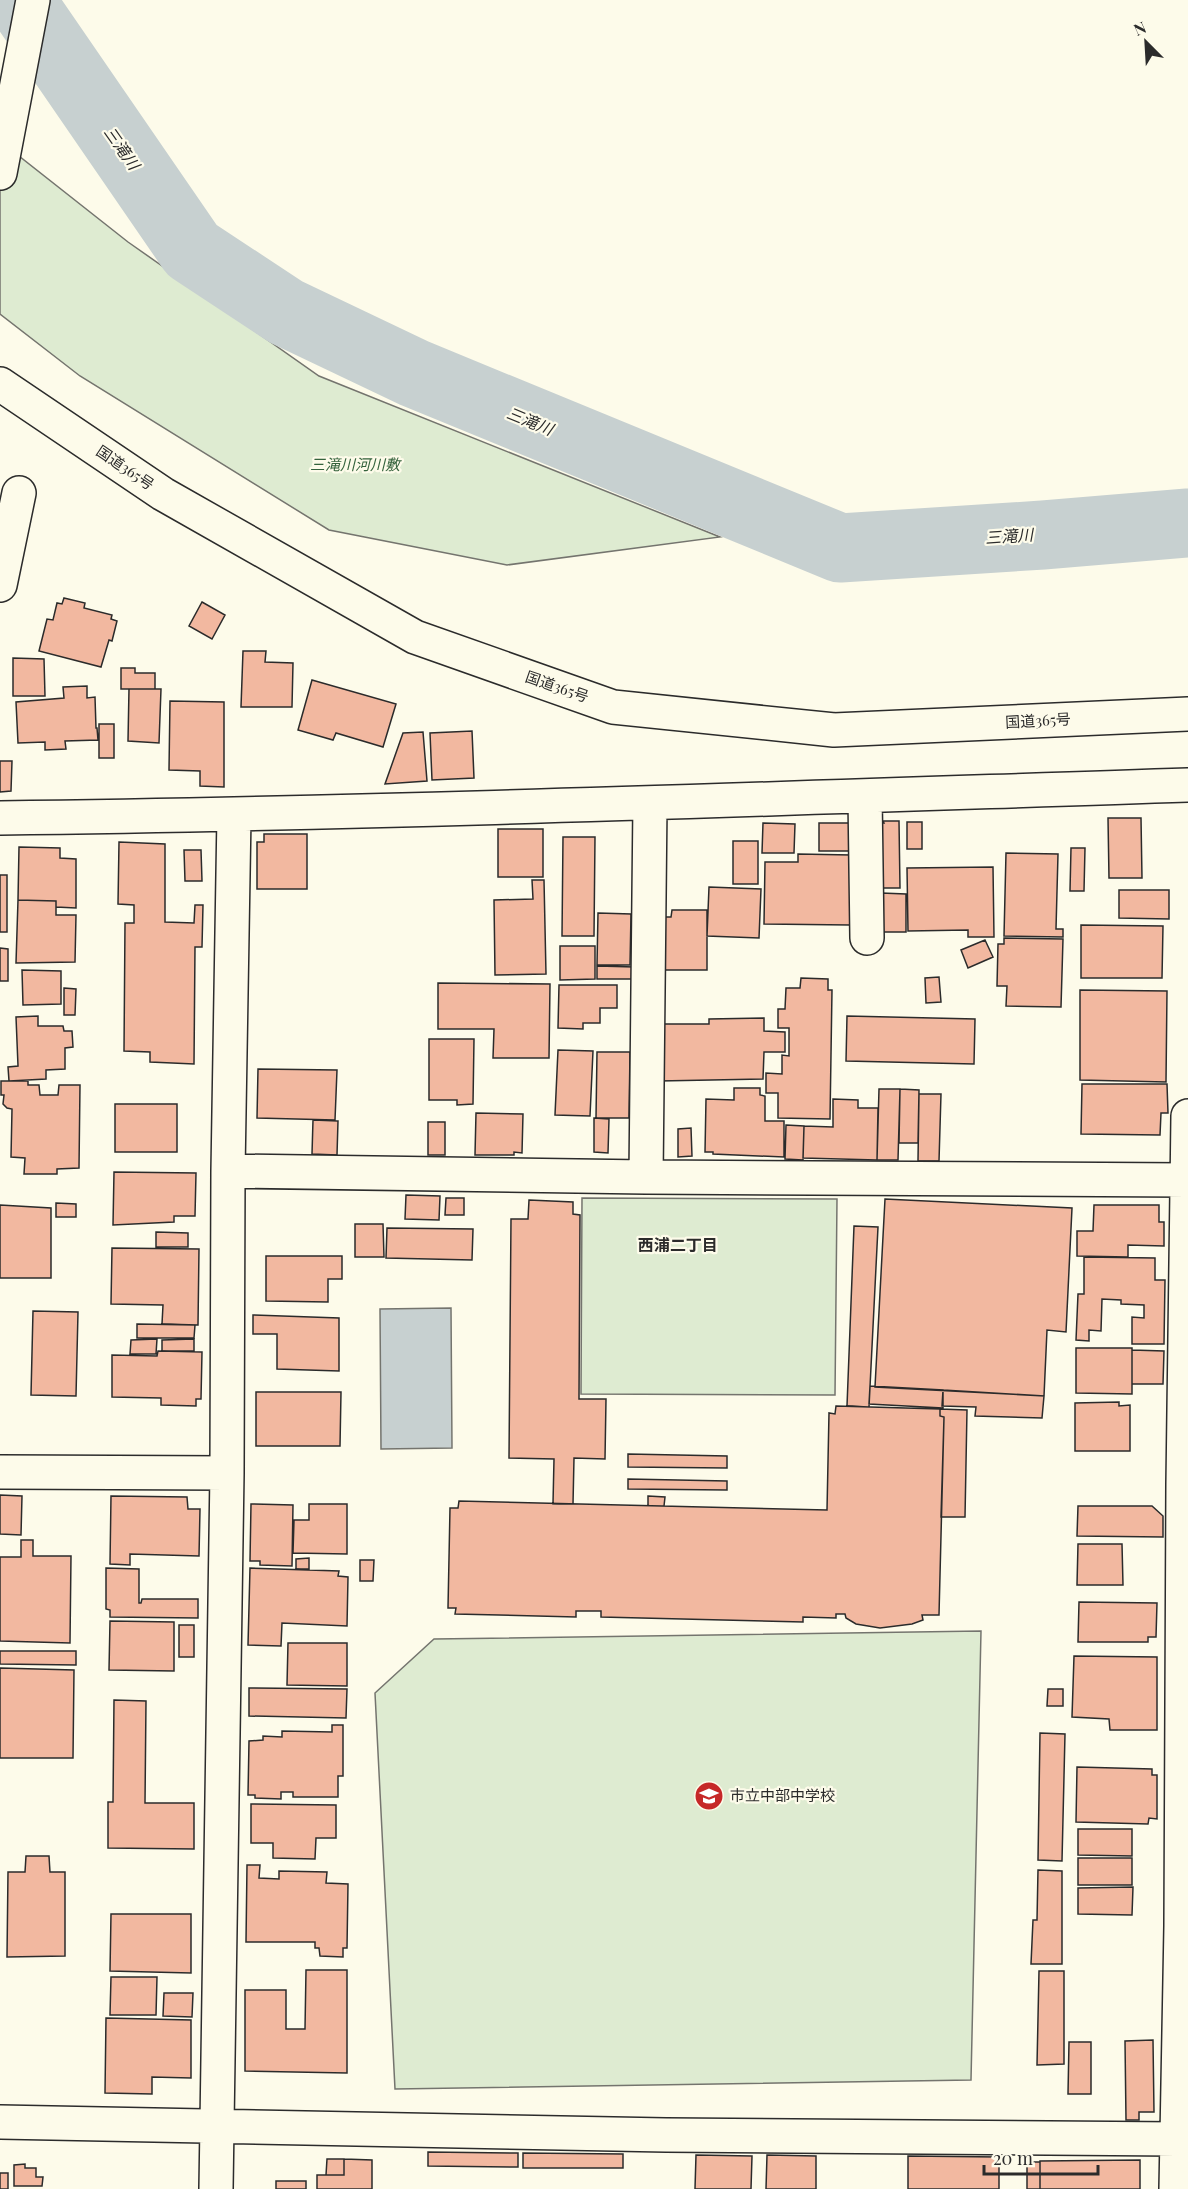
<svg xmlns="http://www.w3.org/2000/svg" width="1188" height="2189" viewBox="0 0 1188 2189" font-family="'Playfair Display','Noto Sans JP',serif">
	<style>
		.green { fill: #deebd1; stroke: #74746e; stroke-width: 1.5 }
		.water { fill: #c7d0d0; stroke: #74746e; stroke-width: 1.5 }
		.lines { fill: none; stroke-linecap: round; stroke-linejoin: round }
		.river { stroke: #c7d0d0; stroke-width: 69 }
		.building { fill: #f2b8a0; stroke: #2b2b2b; stroke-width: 1.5 }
		.minor-casing { stroke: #2b2b2b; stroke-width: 36 }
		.highway-casing { stroke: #2b2b2b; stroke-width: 36 }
		.minor { stroke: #fdfbea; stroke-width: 33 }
		.highway { stroke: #fdfbea; stroke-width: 33 }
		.labels { text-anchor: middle; stroke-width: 4.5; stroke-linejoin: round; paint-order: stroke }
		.park-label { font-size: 15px; font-style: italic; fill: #34623c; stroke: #fdfbea }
		.street-label { font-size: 15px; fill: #2b2b2b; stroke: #fdfbea }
		.poi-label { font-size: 15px; fill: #2b2b2b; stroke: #fdfbea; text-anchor: start }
		.water-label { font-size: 16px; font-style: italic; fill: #2b2b2b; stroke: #fdfbea }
		.neighbourhood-label { font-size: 16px; font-weight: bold; fill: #2b2b2b; stroke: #fdfbea }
	</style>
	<rect width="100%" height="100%" fill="#fdfbea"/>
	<path class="green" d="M0 141 128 242 319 376 720 537 507 565 329 530 80 376 0 314Z
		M582 1198 837 1199 835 1395 581 1394Z
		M981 1631 971 2080 395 2089 375 1693 434 1639Z"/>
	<path class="water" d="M451 1308 452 1448 381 1449 380 1309Z"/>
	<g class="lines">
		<path class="river" d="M20 0 192 250 286 312 414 373 840 548 1043 535 1188 523"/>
	</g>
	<path class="building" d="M64 598 85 603 84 608 112 615 111 619 117 621 112 641 109 640 101 667 39 651 47 619 53 620 57 603 62 604Z
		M202 602 225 615 212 639 189 626Z
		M243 651H266L265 662 293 663 292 707H241Z
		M13 658 44 659 45 696H13Z
		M121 668H135V673H155V689H121Z
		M312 680 396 704 383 747 336 733 333 740 298 730Z
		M87 686V698L95 697 96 728H97L98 740 65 741 66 749 45 750V742L18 743 16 702 64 698 63 687Z
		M129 689H161L159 743 128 741Z
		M170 701 224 702V787L200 786V771L169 770Z
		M99 724H114V758H99Z
		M472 731 474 778 432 780 430 733Z
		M423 732 427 781 385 784 403 733Z
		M0 761H12L11 791 0 792Z
		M1108 818H1141L1142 878H1109Z
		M883 821H899L900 888H881L876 823H884Z
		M907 822H922V849H907Z
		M763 823 795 824 794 853H762Z
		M819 823H851V851H819Z
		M498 829H543V877H498Z
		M264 834H307V889H257V842H264Z
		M563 837H595L594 936H562Z
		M733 841H758V884H733Z
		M119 842 165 844V922L194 923 195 905H203L202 947H195L194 1064 150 1062V1052L124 1051 125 923H134V905L118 904Z
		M19 847 60 848V858L76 859V908L56 907V901L18 900Z
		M1071 848H1085L1084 891H1070Z
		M184 850H201L202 881H185Z
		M1006 853 1058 854 1056 929H1063V937L1004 936Z
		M798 854 851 855 850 925 764 924 765 862H798Z
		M993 867 994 937H968V930L908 931 907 868Z
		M0 875H7V932H0Z
		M532 880H544L546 974 495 975 494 900 533 899Z
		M709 887 761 889 759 938 707 936Z
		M1119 890H1169V919L1119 918Z
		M881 893 906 894V932H882Z
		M18 900 56 901V915H76L75 962 16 963Z
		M672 910H707V970H661V917H671Z
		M598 913 631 914 630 965H597Z
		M1081 925 1163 926 1162 978H1081Z
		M1004 938 1063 939 1061 1007 1006 1006 1007 986H997L998 944H1004Z
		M985 940 993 957 968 968 961 950Z
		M560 946H595V979L560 980Z
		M0 948 8 949V981H0Z
		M597 966 635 967 634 979H597Z
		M22 970 61 971V1004L23 1005Z
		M939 977 941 1002 926 1003 925 978Z
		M801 978 828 979V990H832L830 1119 778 1118V1093H766V1073L782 1074V1055L789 1056V1028H778V1009H785L786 988H800Z
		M438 983 550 984 549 1058H493L494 1029H438Z
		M559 985H617V1008H600V1023H583V1029L558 1028Z
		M64 988 76 989 75 1015H64Z
		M1080 990 1167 991 1166 1082 1080 1080Z
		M38 1016V1026H63L64 1031H72L73 1047 65 1048V1069L46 1070V1079L9 1081 8 1067 18 1066 16 1017Z
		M847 1016 975 1019 974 1064 846 1061Z
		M764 1018V1031L785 1032V1052H764L763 1079 659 1081V1024H709V1019Z
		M429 1039H474L473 1104 457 1105V1100H429Z
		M558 1050 593 1051 590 1116 555 1115Z
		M597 1052H630L629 1118H596Z
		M258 1069 337 1070 335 1120 257 1118Z
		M1 1081H28V1085H39L40 1095H58L59 1085H80L79 1168 57 1169V1174H24L25 1158 11 1157 12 1109 7 1108 3 1104 4 1095H1Z
		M1082 1084H1167L1168 1113H1161L1160 1135 1081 1134Z
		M734 1088H760V1095L765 1096V1121H784V1157L713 1154V1152H705L706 1099 734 1100Z
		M879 1089H900L898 1160H877Z
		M900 1089 919 1090 918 1143H899Z
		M919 1094H941L939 1161H918Z
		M833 1099 858 1100V1108H878L877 1160 803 1158 804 1126 833 1127Z
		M115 1104H177V1152H115Z
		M476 1113 523 1114 522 1153 514 1152V1155H475Z
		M594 1118 609 1119 608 1153 594 1152Z
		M313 1120 338 1121 337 1155 312 1154Z
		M428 1122H445V1155H428Z
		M786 1125 804 1126 803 1160 785 1159Z
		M691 1128 692 1156 678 1157V1129Z
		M114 1172 196 1173 195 1216H174V1222L113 1225Z
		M406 1195 440 1196 439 1220 405 1219Z
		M446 1198H464V1215H445Z
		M885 1199 1072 1208 1066 1332 1047 1330 1044 1396 875 1387Z
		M529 1200 573 1202V1214L580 1215 579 1399H606L605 1459 574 1458 573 1504H553L554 1459 509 1458 511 1219H528Z
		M56 1203 76 1204V1217H56Z
		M0 1205 51 1208V1278H0Z
		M1094 1205H1159V1222H1164V1246L1128 1245V1257L1077 1256V1231H1093Z
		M355 1224H383L384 1257H355Z
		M854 1226 878 1227 869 1407 847 1406Z
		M387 1228 473 1229 472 1260 386 1258Z
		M156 1232 188 1233V1247H156Z
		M112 1248 199 1249 198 1325 162 1324 163 1305 111 1304Z
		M266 1256H342V1279H328V1302L266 1301Z
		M1084 1257 1155 1258V1280H1165L1164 1344H1132V1317L1144 1318V1305L1121 1304V1300L1102 1299 1101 1331 1089 1330V1341L1076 1340 1078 1294H1084Z
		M33 1311 78 1312 76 1396 31 1395Z
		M253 1315 339 1318V1371L277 1369V1334H253Z
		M137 1324 195 1325 194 1338H137Z
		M157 1339 156 1354H130L131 1340Z
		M194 1339V1351H162V1340Z
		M1076 1348H1132V1394L1076 1393Z
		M1132 1350 1164 1351 1163 1384H1132Z
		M158 1351 202 1352 201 1399H196V1406L161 1405V1398L112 1397V1355L157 1356Z
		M870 1386 943 1390V1408L869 1404Z
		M943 1390 1044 1396 1042 1418 975 1416 976 1407 942 1406Z
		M256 1392H341L340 1446H256Z
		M1119 1402V1406L1130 1405V1451H1075V1403Z
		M836 1406 940 1409V1416L944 1417 939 1615H922L923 1620 912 1624 880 1628 856 1624 846 1618 845 1614H836V1618L803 1617V1622L601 1617V1611H576V1617L455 1614 456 1608H448L450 1508H458L459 1501 827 1510 829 1413 835 1414Z
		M940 1409 967 1410 965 1517H941L944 1417 940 1416Z
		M628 1454 727 1456V1468L628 1467Z
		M628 1479 727 1481V1490L628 1489Z
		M0 1495 22 1496 21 1535 0 1534Z
		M111 1496 187 1497 188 1509H200L199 1556 130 1554V1565L110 1564Z
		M648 1496 665 1497 664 1506H648Z
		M251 1504 293 1505 292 1566 260 1565V1561H250Z
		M309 1504H347V1554L293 1553 294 1520H309Z
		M1078 1506H1152L1163 1516V1537L1077 1536Z
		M21 1540H33V1556H71L70 1643 0 1641V1557H21Z
		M1078 1544H1122L1123 1585H1077Z
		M309 1558V1569H296V1559Z
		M360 1560H374L373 1581H360Z
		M106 1568 139 1569V1603H141L142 1599H198V1618L110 1617V1610L106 1609Z
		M250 1568 339 1571 338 1576 348 1577 347 1626 282 1623 281 1646 248 1645Z
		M1079 1602 1157 1603 1156 1637H1148V1642H1078Z
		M110 1621 174 1622V1671L109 1670Z
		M179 1625H194V1657H179Z
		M288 1643H347V1686L287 1685Z
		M0 1651H76V1665L0 1664Z
		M1074 1656 1157 1657V1730H1110L1109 1719 1072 1717Z
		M0 1668 74 1670 73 1758H0Z
		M249 1688 347 1689 346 1718 249 1716Z
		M1048 1689H1063V1706H1047Z
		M114 1700 146 1701 145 1803H194V1849L108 1848V1802H113Z
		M332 1725H343V1776H338V1797H293V1792H281V1799L255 1798V1795H248L249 1741 263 1740V1736L282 1737V1731L332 1732Z
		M1040 1733 1065 1734 1062 1861 1038 1860Z
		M1077 1767 1152 1769V1775H1157V1819L1149 1818 1148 1824 1076 1822Z
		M251 1804 336 1805V1838H316L315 1859 273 1858V1843H251Z
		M1078 1829H1132V1856L1078 1855Z
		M26 1856H49L50 1872H65V1956L7 1957 8 1872H25Z
		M1078 1858H1132V1885H1078Z
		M247 1865H260L259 1878 279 1879V1871L327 1872 326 1883 348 1884 347 1948H343V1957L320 1956 319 1948H315V1942H246Z
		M1038 1870 1062 1871V1964H1031L1033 1920H1037Z
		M1133 1887 1132 1915 1078 1914V1888Z
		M111 1914H191V1973L110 1971Z
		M306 1970H347V2073L245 2071V1990H286V2029H305Z
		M1039 1971H1064V2064L1037 2065Z
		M111 1977H157L156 2015H110Z
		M164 1993H193L192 2017 163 2016Z
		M106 2018 191 2020V2078L152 2077V2094L105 2093Z
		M1153 2040 1154 2112H1139V2120H1126L1125 2041Z
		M1069 2042H1091V2094H1068Z
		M428 2152 518 2153V2167L428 2166Z
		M523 2153 623 2154V2168H523Z
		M696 2155 752 2156 751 2189H695Z
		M767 2155 816 2156V2189H766Z
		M908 2156 999 2157V2189H908Z
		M327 2159H344V2175H326Z
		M344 2159 372 2160V2189H317V2175H344Z
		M1140 2160V2189H1040V2161Z
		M1027 2162H1040V2189H1027Z
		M25 2164V2168H36V2177H43L42 2186H14V2165Z
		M0 2173H8V2189H0Z
		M276 2181H306V2189H276Z"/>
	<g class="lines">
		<g class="minor-casing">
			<path id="minor" d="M0 585 19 493
				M865 796 867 938
				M0 818C396 813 792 798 1188 785
				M228 1171 646 1177 1187 1180
				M646 1177 650 803
				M0 1472 227 1473
				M0 2122 666 2135 1177 2139
				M216 2189 227 1473 228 1171 234 815
				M1176 2189 1181 1926 1183 1484 1188 1116"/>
		</g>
		<g class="highway-casing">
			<path id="highway" d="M0 173 33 0
				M0 384 163 494 415 637 613 707 834 730 1188 714"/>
		</g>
		<use href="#minor" class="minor"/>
		<use href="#highway" class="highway"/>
	</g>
	<defs>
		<g id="school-disc" transform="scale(1.5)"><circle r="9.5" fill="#c62828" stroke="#fdfbea"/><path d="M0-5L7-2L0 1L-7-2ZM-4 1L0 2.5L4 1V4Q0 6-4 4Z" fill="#fff"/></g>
	</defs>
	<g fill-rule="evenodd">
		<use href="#school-disc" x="709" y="1796"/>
	</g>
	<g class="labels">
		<g class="park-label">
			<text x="355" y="470">三滝川河川敷</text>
		</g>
		<g class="street-label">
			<text transform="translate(125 468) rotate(34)" y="5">国道365号</text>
			<text transform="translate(557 687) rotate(19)" y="5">国道365号</text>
			<text transform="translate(1038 721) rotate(-3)" y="5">国道365号</text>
		</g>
		<g class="poi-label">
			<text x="730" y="1801">市立中部中学校</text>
		</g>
		<g class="water-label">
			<text transform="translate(122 148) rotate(55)" y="6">三滝川</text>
			<text transform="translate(530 421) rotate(22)" y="6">三滝川</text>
			<text transform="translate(1009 536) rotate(-4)" y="6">三滝川</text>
		</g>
		<g class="neighbourhood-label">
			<text x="678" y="1251">西浦二丁目</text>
		</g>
	</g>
	<g transform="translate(1146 42) rotate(336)" stroke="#fdfbea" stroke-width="4.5" paint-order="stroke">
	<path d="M0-4.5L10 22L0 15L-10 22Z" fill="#2b2b2b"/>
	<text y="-9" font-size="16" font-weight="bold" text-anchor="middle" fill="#2b2b2b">N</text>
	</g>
	<path d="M984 2165v9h114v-9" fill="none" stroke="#2b2b2b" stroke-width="3"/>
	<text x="993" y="2165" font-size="18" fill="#2b2b2b" stroke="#fdfbea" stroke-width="4.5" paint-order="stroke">20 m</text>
</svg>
